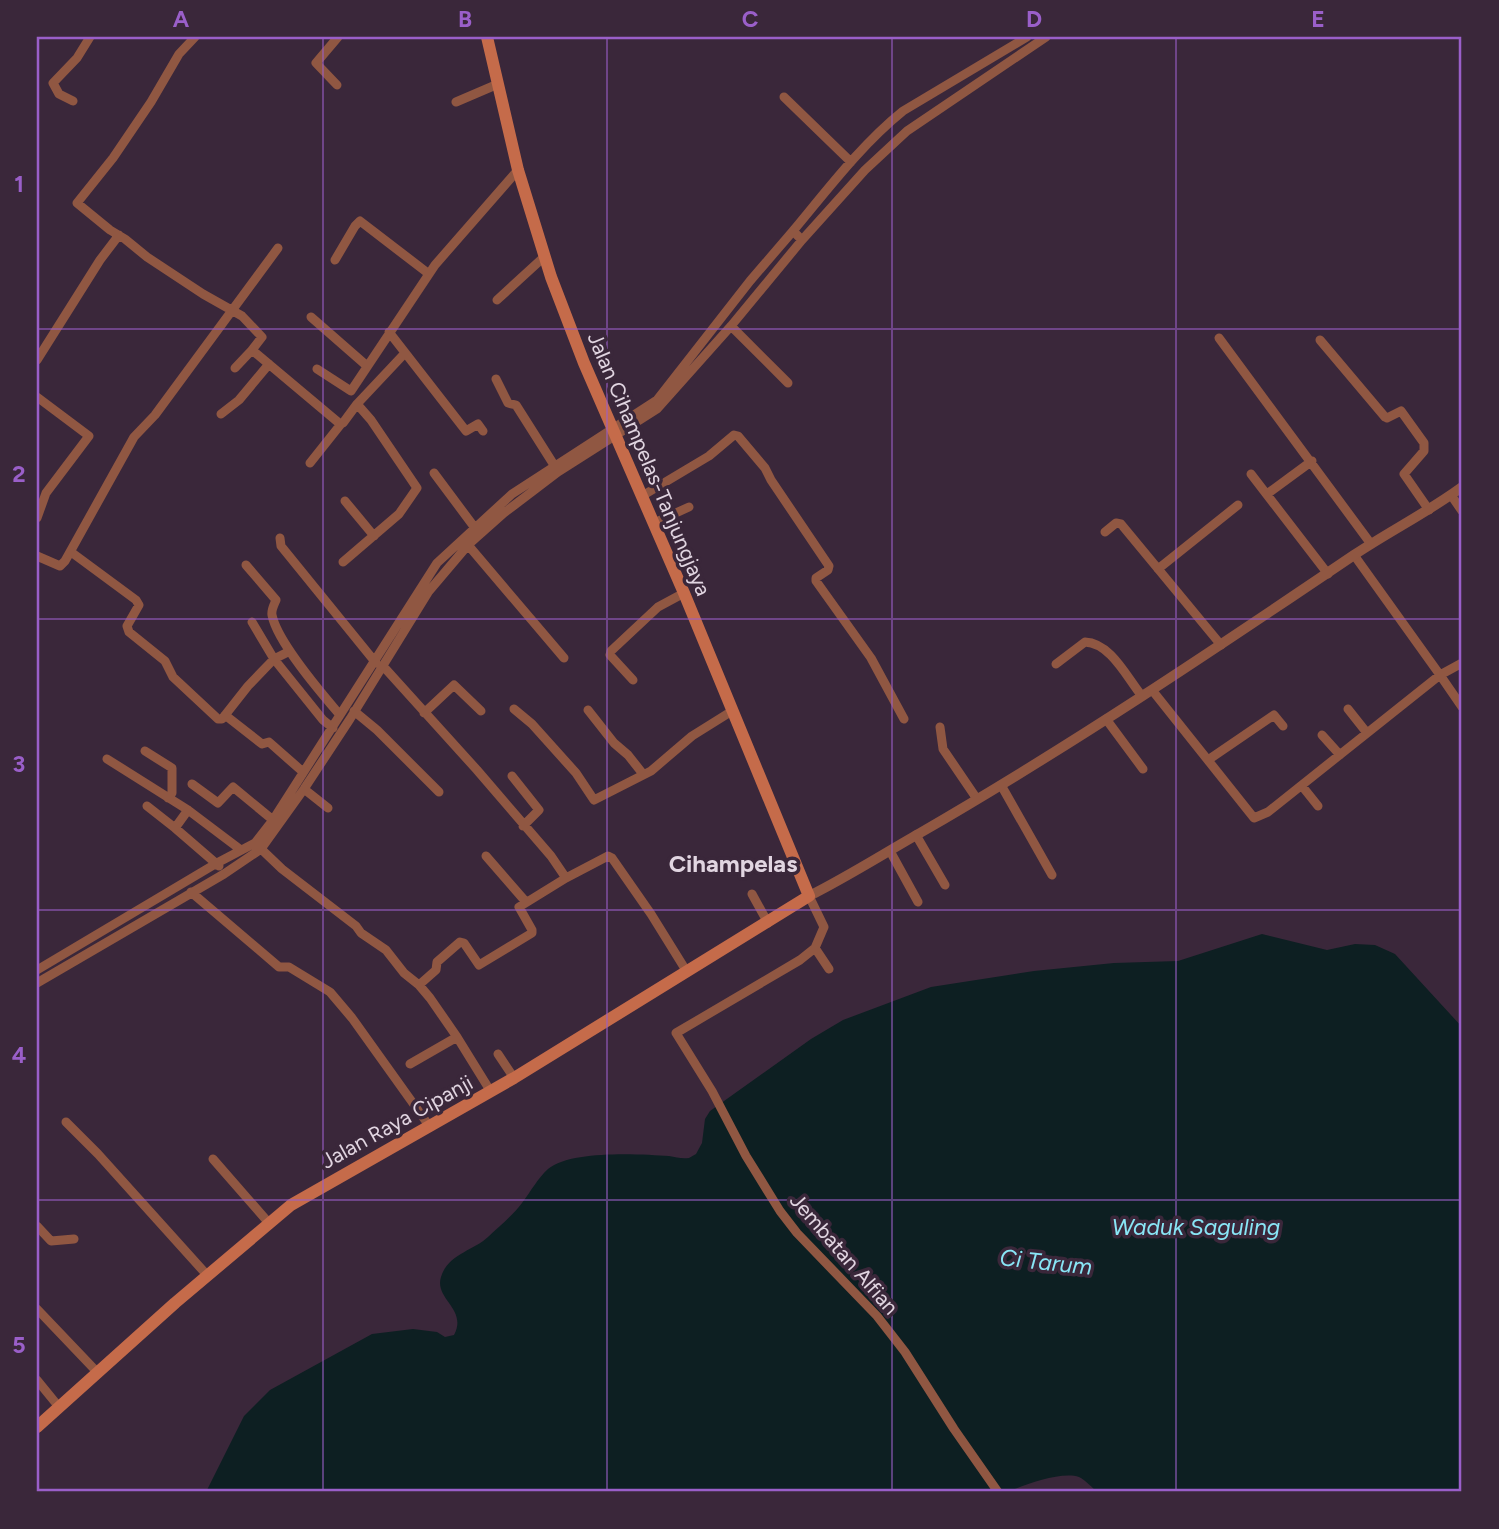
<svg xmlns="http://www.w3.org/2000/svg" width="1499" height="1529" viewBox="0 0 1499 1529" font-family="Figtree,sans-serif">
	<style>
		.water { fill: #0d1f22 }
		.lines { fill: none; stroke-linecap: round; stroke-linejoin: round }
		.minor { stroke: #905742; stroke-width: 9 }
		.tertiary { stroke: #905742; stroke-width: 10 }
		.secondary { stroke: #c56b4a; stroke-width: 12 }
		.grid { fill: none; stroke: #9a5fc9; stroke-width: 2; stroke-opacity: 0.55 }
		.labels { text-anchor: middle; stroke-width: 7; stroke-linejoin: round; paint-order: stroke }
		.street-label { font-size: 21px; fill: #e1d5e1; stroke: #3a273a }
		.water-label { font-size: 23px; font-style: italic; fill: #89e6f6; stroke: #3a273a }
		.quarter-label { font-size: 24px; font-weight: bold; fill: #e1d5e1; stroke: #3a273a }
		.neatline { fill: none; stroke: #9a5fc9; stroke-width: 2.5 }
		.grid-label { font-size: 23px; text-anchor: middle; font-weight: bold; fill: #9a5fc9 }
	</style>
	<rect width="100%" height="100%" fill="#3a273a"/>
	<path class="water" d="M1262 934 1327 950 1355 944 1375 945 1395 954 1462 1027V1492H1097C1093 1488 1085 1480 1079 1477 1061 1471 1024 1485 1007 1492H206L244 1416 270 1390 372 1334 413 1329 437 1332 445 1337 454 1335C468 1309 434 1299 441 1277 448 1254 473 1251 488 1237 500 1226 513 1215 522 1203 531 1191 538 1178 548 1169 571 1150 639 1154 669 1156 676 1157 681 1159 689 1158L696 1154 702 1143 705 1119 710 1111 811 1039 843 1020 931 987 1034 971 1114 963 1178 961Z"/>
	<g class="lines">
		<path class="minor" d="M195 37 179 54 151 102 113 158 77 203 110 230 125 239 147 257 203 294 242 316 262 337 252 350 339 423H343L357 404 371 420 417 488 399 514 343 562
			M337 85 316 63 338 37
			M784 97 851 162
			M73 101 59 94 53 83 77 58 90 37
			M456 102 498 84
			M793 231C828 189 861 145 903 111L1027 37
			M335 260 355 226 360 221 429 274
			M497 300 544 257
			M311 317 367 366
			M731 326 788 383
			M389 332 466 431 478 424 483 431
			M1219 338 1371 544
			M1320 340 1385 417 1387 418 1401 411 1424 443V451L1404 474 1429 510
			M37 360 100 260 119 235
			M235 368 252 350
			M317 369 351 391 435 265 518 170
			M496 379 508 403 516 405 554 465
			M37 397 89 436 46 493 37 518
			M357 404 405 353
			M221 414 239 400 269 364
			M310 463 341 424
			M434 473 475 528
			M1251 474 1328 574
			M1267 494 1312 461
			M1451 495 1462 511
			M642 496 709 456 734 435 738 436 765 468 771 480 829 566 828 570 816 578V581L871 658 904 719
			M345 501 374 536
			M654 523 689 507
			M1105 532 1116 523 1121 524 1221 645
			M280 538 281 546 376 663
			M468 545 564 658
			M71 552 136 600 139 605 127 626 129 632 165 661 173 677 218 719H222L248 686 274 659 323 720 333 728
			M1354 555 1440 675 1462 663
			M37 556 60 566 65 561 134 437 155 415 278 248
			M246 565 276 600C274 605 271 610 272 615 277 642 322 694 340 715
			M1158 569 1238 505
			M252 622 274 659 290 651
			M1056 664 1085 642C1111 643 1127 678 1142 696
			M383 666 477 770 551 856 566 878
			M633 680 610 655 611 651 658 607 684 593
			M1152 690 1254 818 1268 812 1440 675 1462 707
			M514 709 532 724 576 773 594 800 651 771 692 736 732 711
			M1348 709 1367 733
			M588 710 614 743 628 755 643 774
			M354 711 377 730 439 792
			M424 713 454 685 481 711
			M225 715 262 744 269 742 303 772
			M1106 719 1143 769
			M940 727 943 749 977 799
			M1322 735 1340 755
			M145 751 172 768V793L168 798
			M107 759 188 810 241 850
			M1208 760 1274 715 1283 726
			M512 776 539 810 523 826
			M192 784 218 803 233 787 273 820
			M1001 785 1052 875
			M1302 786 1318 806
			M304 789 328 808
			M147 806 175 828 219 866
			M175 828 188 810
			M916 835 945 885
			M259 847 282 869 356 926 361 933 386 950 404 973 419 985 430 998 457 1037 491 1092
			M890 851 918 902
			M486 856 526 902
			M191 892 279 967H289L330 992 352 1018 430 1127
			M752 894 768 923
			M809 896 824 927 815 948 800 960 676 1033 712 1091 746 1156 780 1211 797 1233 877 1316 905 1352 954 1429 998 1492
			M815 948 829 969
			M37 970 217 863 255 843 273 820 437 563 512 494 657 400 750 281 793 231 802 240 865 170 907 131 1046 37
			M37 983 224 874 261 849 304 789 350 719 429 591 468 545 504 513 558 472 657 409 731 326 802 240
			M419 985 436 970 437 962 460 942 464 943 479 965 532 933V930L519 907 566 878 608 856 612 858 651 914 687 972
			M498 1054 514 1078
			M410 1064 457 1037
			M66 1122 98 1154 207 1275
			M213 1159 268 1222
			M37 1226 51 1241 74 1239
			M37 1309 98 1373
			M37 1380 59 1407"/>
		<path class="tertiary" d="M809 896C847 877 883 854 920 833 1069 747 1212 651 1354 555 1390 531 1428 512 1462 487"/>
		<path class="secondary" d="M37 1427 175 1303 291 1205 514 1078 809 896 684 593 584 363 551 277 518 170 487 37"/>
	</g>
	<path class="grid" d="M323 37V1492M607 37V1492M892 37V1492M1176 37V1492M37 329H1462M37 619H1462M37 910H1462M37 1200H1462"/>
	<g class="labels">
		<g class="street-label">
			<text transform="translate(649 464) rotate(67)" y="7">Jalan Cihampelas-Tanjungjaya</text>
			<text transform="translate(397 1122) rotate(-29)" y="7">Jalan Raya Cipanji</text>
			<text transform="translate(844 1254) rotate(49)" y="7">Jembatan Alfian</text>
		</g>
		<g class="water-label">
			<text x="1196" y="1235">Waduk Saguling</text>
			<text transform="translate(1046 1262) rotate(6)" y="8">Ci Tarum</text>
		</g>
		<g class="quarter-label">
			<text x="733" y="872">Cihampelas</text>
		</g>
	</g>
	<rect width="1499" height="1529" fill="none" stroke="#3a273a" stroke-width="77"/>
	<rect x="38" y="38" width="1422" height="1452" class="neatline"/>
	<g class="grid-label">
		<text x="181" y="27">A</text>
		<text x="465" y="27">B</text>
		<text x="750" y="27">C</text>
		<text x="1034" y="27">D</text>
		<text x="1318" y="27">E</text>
		<text x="19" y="192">1</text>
		<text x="19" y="482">2</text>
		<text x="19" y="772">3</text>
		<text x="19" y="1063">4</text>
		<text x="19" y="1353">5</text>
	</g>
</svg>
